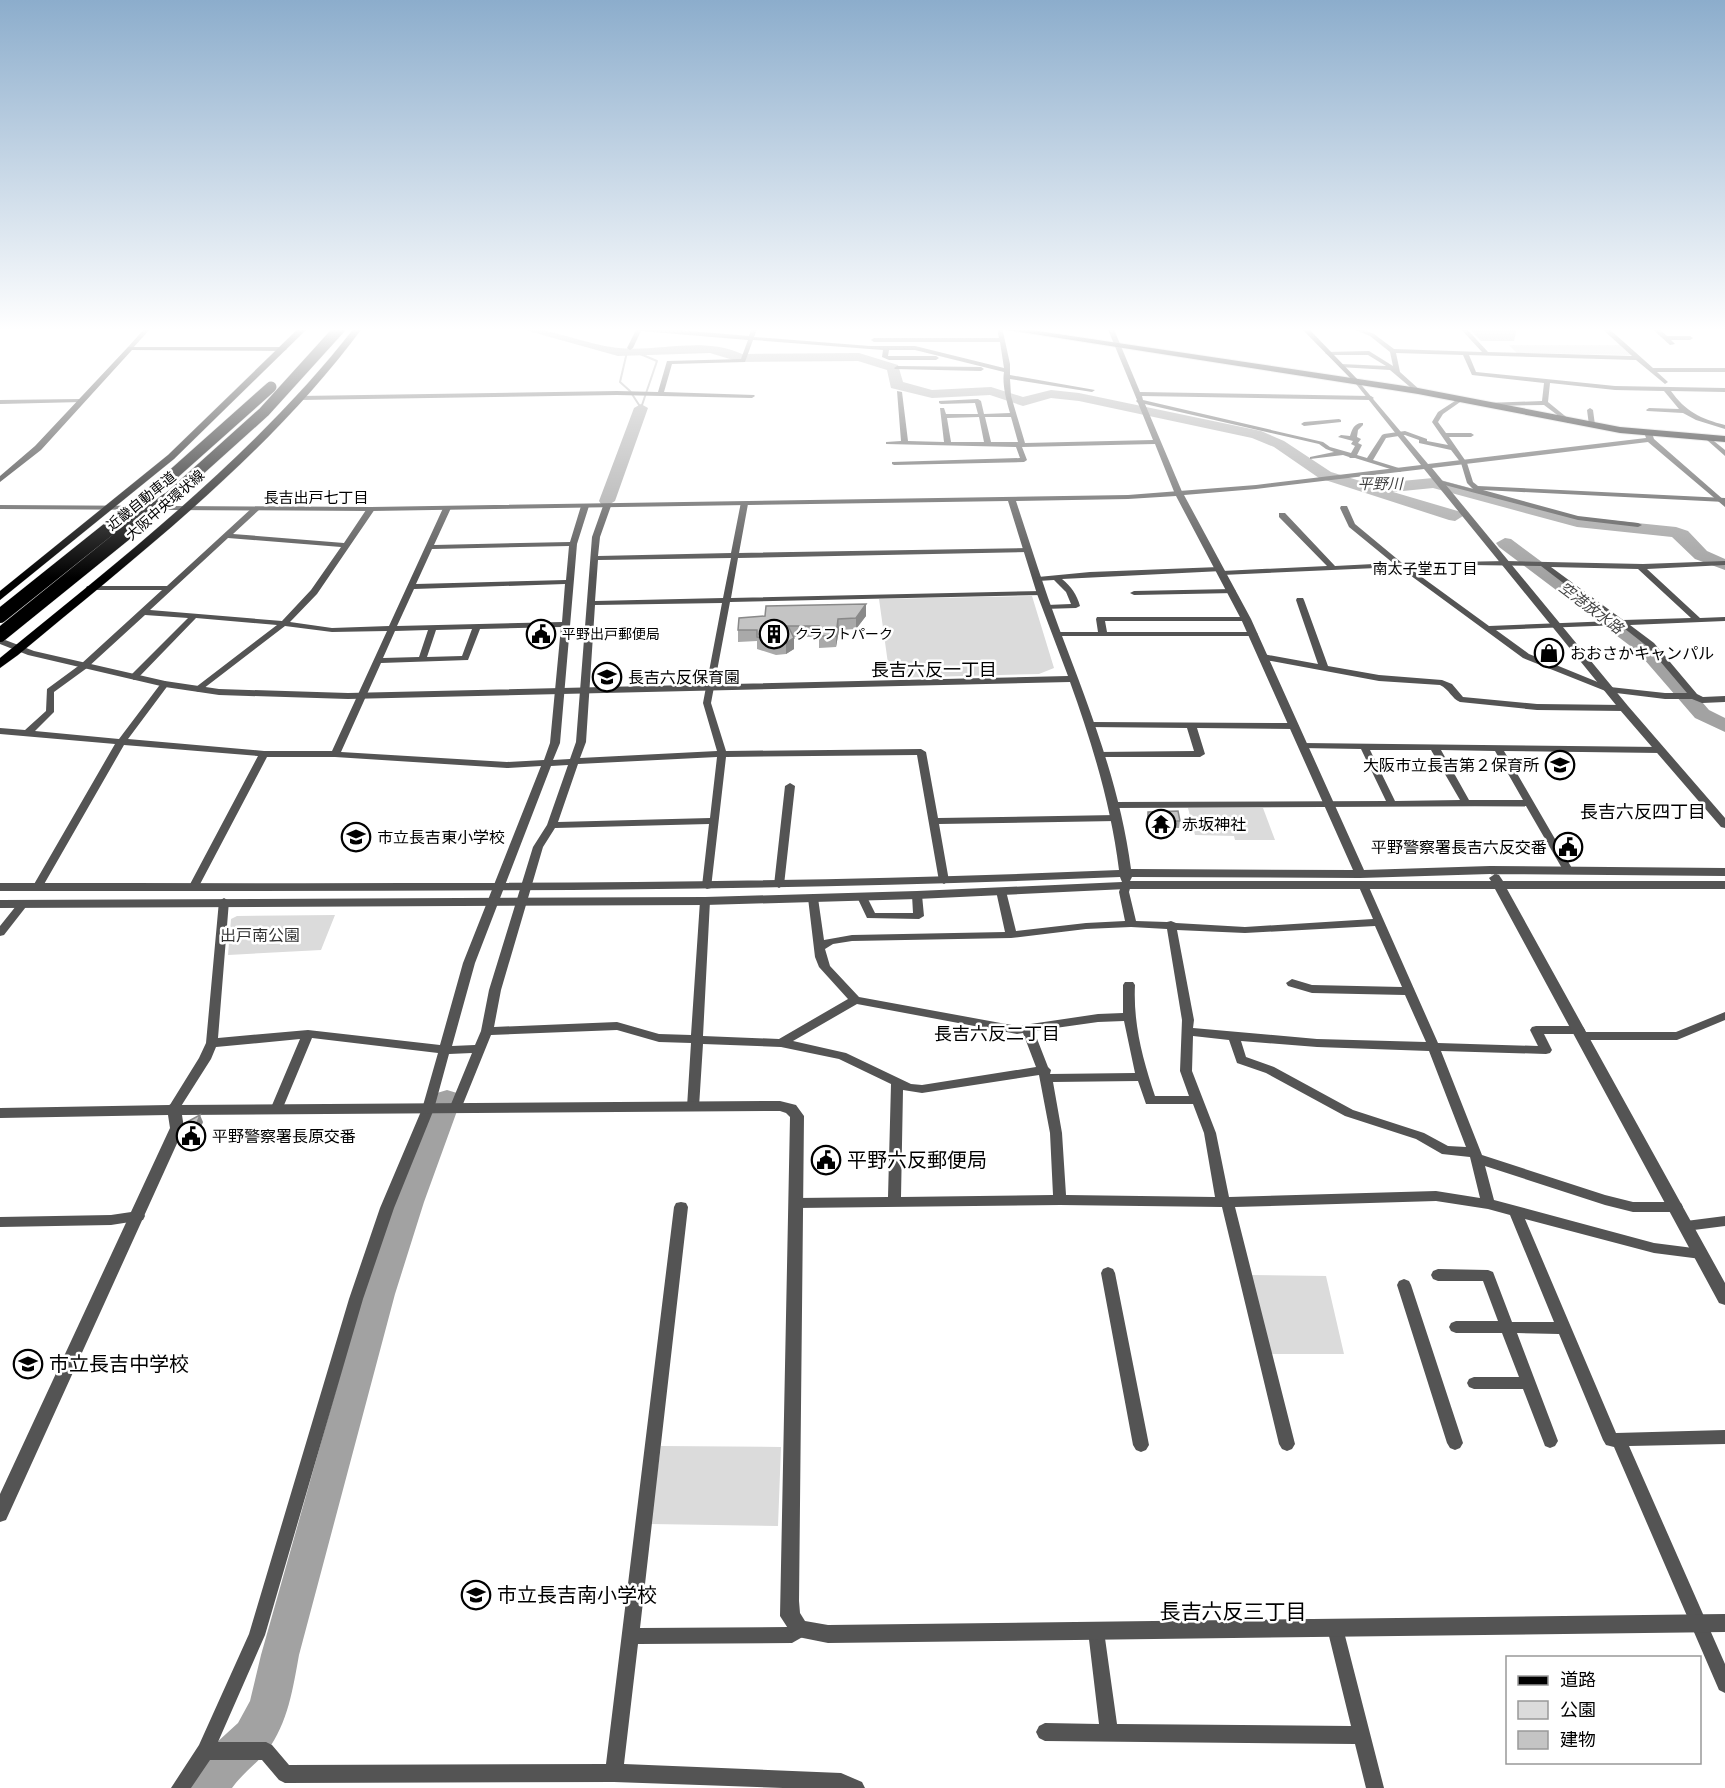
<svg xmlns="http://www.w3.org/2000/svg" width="1725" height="1788" viewBox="0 0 1725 1788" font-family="'Public Sans','Noto Sans JP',sans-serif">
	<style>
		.green { fill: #dbdbdb }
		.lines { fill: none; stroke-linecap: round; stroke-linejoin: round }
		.stream { stroke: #a2a2a2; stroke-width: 2 }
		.river { fill: #a2a2a2; fill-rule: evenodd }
		.primary-casing { stroke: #dbdbdb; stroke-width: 1 }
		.trunk-casing { stroke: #dbdbdb; stroke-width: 2 }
		.minor { fill: #545454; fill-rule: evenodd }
		.tertiary { fill: #545454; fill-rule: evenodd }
		.secondary { fill: #212121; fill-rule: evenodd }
		.primary { fill: #000; fill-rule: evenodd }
		.trunk { fill: #000; fill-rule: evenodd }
		.motorway-bridge-far1-casing { stroke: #dbdbdb; stroke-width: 12; stroke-linecap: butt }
		.motorway-bridge-casing { stroke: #dbdbdb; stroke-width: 15; stroke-linecap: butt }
		.motorway-bridge-far1 { stroke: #000; stroke-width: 11 }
		.motorway-bridge { stroke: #000; stroke-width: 14 }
		.wall { fill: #a9a9a9 }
		.shaded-wall { fill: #898989 }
		.building { fill: #c4c4c4; stroke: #898989; stroke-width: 1.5 }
		.labels { text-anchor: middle; stroke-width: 5; stroke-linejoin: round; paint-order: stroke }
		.far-street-label { font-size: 14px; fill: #000; stroke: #fff }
		.far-poi-label { font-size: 14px; fill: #000; stroke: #fff; text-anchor: start }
		.far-water-label { font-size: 15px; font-style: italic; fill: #434343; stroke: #fff }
		.far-neighbourhood-label { font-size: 15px; fill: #000; stroke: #fff }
		.poi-label { font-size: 16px; fill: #000; stroke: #fff; text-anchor: start }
		.park-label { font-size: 16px; fill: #323232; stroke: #fff }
		.neighbourhood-label { font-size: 18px; fill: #000; stroke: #fff }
		.near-poi-label { font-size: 20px; fill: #000; stroke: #fff; text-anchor: start }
		.near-neighbourhood-label { font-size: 21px; fill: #000; stroke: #fff }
	</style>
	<rect width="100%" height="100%" fill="#fff"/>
	<path class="green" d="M1509 345H1621L1633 355 1517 353Z
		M1032 596 1054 668 1039 674 890 678 879 599Z
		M1188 808H1263L1275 840H1235L1234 836 1195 835Z
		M335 915 321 950 228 955 231 919 237 916Z
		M1249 1275 1326 1276 1344 1354H1270Z
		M661 1446 781 1447 778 1526 650 1524Z"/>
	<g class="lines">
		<path class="stream" d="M633 351 657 361 641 408
			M627 352 620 382 630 391 641 408"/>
		<path class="river" d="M514 327C550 327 582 344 618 348 660 352 703 336 742 354L859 353 898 365 903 382 932 390 991 387 1023 397 1051 390 1079 393 1261 431 1284 441 1331 472 1370 484 1433 478 1578 517 1676 527 1688 531 1707 551 1725 559V570L1695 559 1672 537 1577 527 1433 488 1393 492 1461 512 1463 516 1455 521 1449 520 1319 478 1274 447 1252 438 1079 401 1051 398 1023 406 990 395 932 398 891 388 887 370 858 361 740 362 710 353 618 356Z
			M641 404 648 408 615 501 607 506 601 504 599 501 634 408Z
			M1505 538 1511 539 1651 643 1709 710 1725 718V732L1695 718 1637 651 1499 547 1496 543Z
			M447 1090 457 1093 461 1100 424 1202 395 1294 299 1655C293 1688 288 1723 267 1751 256 1764 242 1774 232 1788H185L191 1773 215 1744 238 1723 250 1701 261 1655 363 1294 394 1202 433 1100 437 1093Z"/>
		<g class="primary-casing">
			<path id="primary" d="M300 327H309L174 459 0 600V591L168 455Z
				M355 327H363C269 455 139 554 18 655L0 668V658C125 556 255 455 355 327Z"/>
		</g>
		<g class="trunk-casing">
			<path id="trunk" d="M988 327H1011L1418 388 1620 427 1725 436V442L1620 433 1418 394Z"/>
		</g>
		<path class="minor" d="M146 327H152L132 349H128V347Z
			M614 327H643L749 336 752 327H758L754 337 870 346H915L1004 368 1000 342H874L871 340 874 338H999L997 328 1002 327 1010 364V375L1095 390 1092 392 1010 379 1011 396 1025 443 1153 440 1138 403 1136 401 1137 400 1107 327H1113L1140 392 1371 396 1374 398 1371 400 1142 396 1143 400 1323 442 1330 447 1351 453 1355 446 1351 444 1353 441 1338 437 1341 435 1350 436C1352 429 1355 422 1363 423V425L1358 430 1357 437 1361 439 1358 443 1362 445 1357 455 1367 458 1382 435 1384 434 1405 431 1427 439V441L1448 445 1432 422 1438 412 1461 397 1463 398V400L1443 414 1438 422 1446 433H1471L1474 435 1471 437H1449L1467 463 1473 482 1478 486 1725 498V502L1483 490 1578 516 1638 523 1642 525 1638 527 1578 520 1437 483V481L1439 480 1473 489 1467 483 1461 463 1451 450 1419 443V440L1405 435 1386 438 1373 460 1402 469 1403 470 1400 472 1355 458H1350L1349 457 1343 455 1310 459V457L1334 452 1326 449 1319 444 1145 404 1183 494 1182 496 1175 494 1155 444 1022 447 1027 460 1024 462 894 465 892 464V462L1020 458 1016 447 886 444V442L901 441 897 391 902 392 908 441 944 442 940 408H944L946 414H978L975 403 941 404 939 403V401L978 399 981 401 984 414 1010 413C1006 400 1002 383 1004 372L915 350H889L888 356H936L939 358 936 360H889L882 357 883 350 753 340 745 362 672 364 664 392 754 395 755 396 752 398 617 395 300 400 297 398 300 396 617 391 658 392 667 361 741 359 748 340 641 331 633 348 630 350 627 348 636 330ZM979 417 984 442H951L947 418ZM985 417H1011L1018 442H991Z
			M1348 327H1357L1374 334 1394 349 1482 352 1459 327H1465L1488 352 1632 356 1600 327H1607L1653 368H1725V372H1657L1668 382 1665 384 1636 360 1469 355 1476 372 1615 386 1725 388V392L1671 391C1685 411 1701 419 1725 425V429L1696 420 1683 413 1647 411 1646 410 1649 408 1679 409 1664 391 1615 390 1550 383 1548 402 1570 420V422L1568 423 1544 405 1488 406 1485 404 1486 403 1542 401 1544 383 1472 375 1463 355 1396 353 1400 372 1421 391 1416 392 1390 370 1339 367V365L1341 364 1386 366 1368 355H1328L1325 353 1326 352 1369 351 1393 366 1390 352 1370 336Z
			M1650 327H1657L1667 336H1690L1693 338 1690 340H1671L1675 344 1670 345Z
			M897 366 981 367 984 369 981 371 895 369 894 368Z
			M80 399 83 401 82 402 0 404V400Z
			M1590 408 1593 410 1595 425 1592 427 1589 425 1587 410Z
			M1339 419 1341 420V422L1304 426 1301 424 1304 422Z
			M1709 437 1725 450V456L1707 440V438Z
			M741 502 748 504 739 553 1028 548 1032 550 1028 552 738 558 731 598 1042 591 1046 593 1042 595 730 602 711 703 726 751 921 749 926 752 938 818 1116 815 1121 818 1116 821 939 824 949 881 944 884 939 881 917 755 726 757 711 888 707 889 702 886 709 824 555 828 543 847 501 990 494 1027 617 1022 659 1034 691 1035 700 901 705 898 710 901 703 1036 779 1039 848 999 819 967 815 957 808 898 809 896H817L818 898 824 940 852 935 1005 932 996 891 1001 888 1006 891 1016 931 1086 923 1125 921 1119 892 1122 883 1126 882 1131 885 1129 892 1136 921 1167 922 1171 921 1176 923 1245 927 1373 919 1359 887 1364 884 1368 885 1438 1043 1538 1046 1530 1030 1532 1027 1536 1026H1579L1583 1027 1585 1030 1584 1032H1676L1725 1012V1020L1677 1040H1582L1578 1039 1576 1036 1577 1034H1544L1552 1050 1550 1053 1546 1054 1441 1051 1482 1155 1605 1195 1633 1202H1676L1681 1203 1683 1207 1681 1211 1676 1212H1633L1605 1205 1485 1166 1494 1200 1654 1243 1701 1249 1706 1250 1708 1254 1706 1258 1701 1259 1654 1253 1525 1219 1616 1433 1725 1430V1444L1629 1446 1725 1664V1693L1719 1690 1614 1447 1606 1445 1603 1440 1559 1334 1517 1333 1558 1441 1555 1446 1550 1448 1545 1446 1523 1389H1474L1469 1387 1467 1383 1469 1379 1474 1377H1519L1502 1333H1456L1451 1331 1449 1327 1451 1323 1456 1321H1498L1483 1281H1438L1433 1279 1431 1275 1433 1271 1438 1269 1488 1270 1493 1272 1512 1322H1554L1510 1215 1488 1209 1436 1201 1235 1207 1295 1444 1292 1449 1287 1451 1282 1449 1279 1444 1222 1207 1060 1205 797 1208 792 1207 790 1203 792 1199 797 1198 888 1197 891 1084 839 1059 781 1047 703 1044 699 1107 697 1110H689L687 1107 691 1043 659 1042 617 1030 491 1035 461 1109 459 1112H451L449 1109 472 1053 449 1054 434 1109 394 1208 363 1299 265 1635 218 1742H266L272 1745 289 1765 606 1764 674 1207 676 1203 681 1202 686 1203 688 1207 640 1628 789 1627 800 1621 806 1623 808 1629 806 1635 792 1643 638 1644 624 1764 841 1773 862 1782 865 1788H783L614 1782 285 1783 279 1780 262 1760H210L191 1788H171L199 1745 249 1634 349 1299 380 1208 422 1109 438 1053 312 1038 282 1110 280 1113H272L270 1110 300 1039 216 1047 211 1059 178 1111H170L168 1108 199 1058 206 1043 219 901 224 898 229 901 218 1038 308 1030 440 1045 463 963 541 766 507 768 335 757H267L198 888 193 891 188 888 258 756 124 745 43 886 38 889 33 886 115 744 0 734V728L25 730 46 711 47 689 81 664 162 590H90L86 588 87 586H167L253 507 260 509 233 534 344 543 368 507 375 509 317 594 290 622 332 628 389 626 444 506 451 508 434 545 570 542 581 506 585 504 589 506 577 544 560 743 553 760 570 759 576 742 592 537 603 506 607 504 611 506 600 537 598 556 731 553ZM228 538 341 547 311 590 282 621 150 610ZM569 546 566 580 416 584 432 549ZM731 558 723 598 595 601 598 560ZM565 584 562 622 397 626 414 589ZM722 603 703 703 717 751 580 758 586 742 595 605ZM145 615 188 618 131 675 130 677 134 680 137 679 196 618 277 625 196 687V691L199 692 285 626 332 632 387 631 332 751H264L128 739 169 684 165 681 162 682 119 739 35 731 54 712V692L87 668ZM561 627 550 743 544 760 507 762 341 752 381 663 468 660 480 629ZM472 629 462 656 427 657 436 630ZM428 630 419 657 383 658 395 631ZM717 757 710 818 558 822 578 764ZM568 765 547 825 533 847 489 990 481 1031 475 1045 452 1046 475 963 551 766ZM1375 926 1402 987 1312 985 1292 979 1286 983 1288 986 1312 993 1405 995 1426 1042 1317 1039 1193 1028 1194 1020 1177 930 1245 933ZM1131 927 1167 929 1182 1020 1180 1071 1189 1096H1155C1143 1060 1133 1024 1135 985L1133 982H1125L1123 985V1013L1098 1014 1017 1026 859 997 830 966 825 949 833 944 852 941 1011 938 1086 929ZM857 1004 1017 1034 1023 1033 1036 1067 922 1085 911 1084 846 1053 793 1041ZM1124 1021 1135 1073 1050 1074 1051 1070 1048 1067 1034 1031 1098 1022ZM1193 1036 1229 1040 1237 1063 1266 1073 1345 1116 1416 1139 1442 1154 1470 1157 1480 1198 1436 1191 1229 1197 1216 1133 1192 1071ZM1241 1041 1317 1047 1429 1051 1466 1147 1448 1146 1424 1133 1353 1110 1274 1067 1246 1057ZM1039 1075 1050 1133 1053 1195 901 1197 903 1090 922 1093ZM1138 1081 1146 1104H1193L1204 1133 1215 1197 1066 1195 1062 1133 1053 1082Z
			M1341 506H1347L1355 524 1402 563 1506 561 1643 564 1725 561V565L1647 569 1700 618 1725 617V621L1630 625 1654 643 1697 694 1703 697 1725 696V702L1702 703 1692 699H1665L1608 692 1523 658 1399 567 1222 575 1218 573 1222 571 1327 566 1279 517V513H1285L1335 566 1393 563 1349 527 1340 508ZM1470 565 1541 566 1613 621 1489 626 1408 567ZM1551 567 1638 569 1691 618 1623 620ZM1620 625 1648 647 1687 693H1665L1610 687 1529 654 1496 630Z
			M1219 567H1222V571L1062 579C1071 586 1077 595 1080 606L1076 608 1044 609 1043 607 1047 605 1071 604 1066 592 1054 580 1038 581 1034 579 1038 577 1090 572Z
			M1232 589 1236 591 1235 593 1134 595 1130 593 1134 591Z
			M1297 598H1303L1304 600 1328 666 1379 675 1442 680 1452 684 1463 697 1537 704 1624 705 1628 708 1624 711 1537 710 1460 702C1452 699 1449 689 1440 685L1379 681 1260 659 1259 657 1263 654 1318 664 1296 600Z
			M1097 617H1249V621H1105L1107 632H1254L1258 634 1254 636H1057L1053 634 1057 632H1098L1096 619Z
			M1092 722 1294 723 1299 726 1294 729 1197 728 1205 754 1200 757H1100L1095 754 1097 752 1194 751 1187 728 1089 727 1087 725Z
			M1303 743 1660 747 1665 750 1660 753 1504 751 1573 870 1568 873 1563 870 1526 806 1113 808 1108 805 1113 802 1386 801 1361 749 1300 748 1298 746ZM1370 750H1431L1460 800 1395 801ZM1441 750 1495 751 1523 800H1469Z
			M790 783 795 786 784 885 779 888 774 885 785 786Z
			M917 892 922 895 924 916 919 919 867 918 857 897 862 894 866 895 875 913H913L912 895Z
			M24 900 29 903 4 935 0 936V926L20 901Z
			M138 1211 143 1212 145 1216 143 1220 111 1225 0 1227V1217L111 1215Z
			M1725 1216V1226L1686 1231 1681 1230 1679 1226 1681 1222 1686 1221Z
			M1108 1267 1113 1269 1115 1273 1149 1445 1146 1450 1141 1452 1136 1450 1133 1445 1101 1273 1103 1269Z
			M1404 1279 1409 1281 1411 1285 1463 1443 1460 1448 1455 1450 1450 1448 1447 1443 1397 1285 1399 1281Z
			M1335 1620 1341 1622 1343 1628 1384 1788H1366L1355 1744 1045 1741 1039 1738 1036 1732 1039 1726 1045 1723 1099 1724 1088 1631 1090 1625 1096 1623 1102 1625 1104 1631 1117 1724 1351 1726 1327 1628 1329 1622Z"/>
		<path class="tertiary" d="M1358 381 1428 464 1646 438 1645 435 1649 433H1652L1654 439 1725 501V507L1648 442 1432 468 1628 706 1725 818V828L1721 827 1620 710 1424 469 1256 489 1184 495 1251 619 1364 870 1490 866 1725 868V876L1490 874 1360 878 1132 877 1130 881H1491L1489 878 1495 874 1499 875 1503 881H1725V889H1507L1725 1283V1305L1719 1303 1495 889H1126L917 899 705 905 0 908V900L705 897 917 891 1122 882 1120 877C747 893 373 891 0 891V883C373 883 746 886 1119 870 1111 805 1092 743 1070 682L348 699 219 695 165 687 28 655 0 644V638L34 651 165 681 219 689 348 693 1068 676 1037 594 1008 501 371 511 0 509V505L371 507 1128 495 1256 485 1421 465 1356 384V382ZM1176 496 1241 619 1353 870 1131 869C1120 785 1089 707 1059 628 1043 586 1030 543 1016 501L1128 499Z
			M780 1101 796 1105 804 1116 799 1601 800 1613 805 1621 828 1625 1725 1614V1632L828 1643 793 1636 780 1616 790 1117 786 1113 780 1111 182 1115 184 1128 6 1520 0 1522V1494L170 1128 168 1115 0 1118V1108L169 1105 174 1103 179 1105Z"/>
		<path class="secondary" d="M1300 327H1307L1360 382V384H1356Z
			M128 347H284L287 349 284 351 132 350 41 450 0 482V476L35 446Z"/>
		<use href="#primary" class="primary"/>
		<use href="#trunk" class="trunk"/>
		<g class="motorway-bridge-far1-casing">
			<path id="motorway-bridge-far1" d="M143 501 271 387
				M165 501 264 412 341 327"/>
		</g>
		<g class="motorway-bridge-casing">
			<path id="motorway-bridge" d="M0 616 145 500
				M0 635 167 500"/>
		</g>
		<use href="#motorway-bridge-far1" class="motorway-bridge-far1"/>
		<use href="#motorway-bridge" class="motorway-bridge"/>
	</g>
	<path class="wall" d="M1468 327H1517L1514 341H1481Z
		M866 604V616L856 629 839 630 836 647 819 648V637H794V649L786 654 776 655 757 649V641L738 642V630Z
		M1148 812 1180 821 1179 828 1147 827Z
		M203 1122 194 1141 182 1142 180 1135Z"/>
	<path class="shaded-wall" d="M866 604V616L856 629V618Z
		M838 619 839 630 836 647V636Z
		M794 638V649L786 654V643Z
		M200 1115 203 1122 194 1141 192 1135Z"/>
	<path class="building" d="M866 604 856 618 838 619 836 636H819V626H788L794 638 786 643H776L757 637V630H738L739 618 765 616 766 606Z
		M1178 811 1180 821H1148V812Z
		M200 1115 192 1135H180L185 1123Z"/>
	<linearGradient id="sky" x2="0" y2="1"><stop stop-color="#8cadcc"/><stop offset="0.57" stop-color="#fff"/><stop offset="1" stop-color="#fff" stop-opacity="0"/></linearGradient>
	<rect width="1725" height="578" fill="url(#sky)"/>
	<defs>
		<g id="civic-ring" transform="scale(1.5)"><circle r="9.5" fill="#fff" stroke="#000" stroke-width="1.5"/><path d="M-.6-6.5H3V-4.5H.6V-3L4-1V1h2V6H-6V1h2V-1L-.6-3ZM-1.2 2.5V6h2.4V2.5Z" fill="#000"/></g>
		<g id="building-ring" transform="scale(1.5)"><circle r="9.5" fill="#fff" stroke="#000" stroke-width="1.5"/><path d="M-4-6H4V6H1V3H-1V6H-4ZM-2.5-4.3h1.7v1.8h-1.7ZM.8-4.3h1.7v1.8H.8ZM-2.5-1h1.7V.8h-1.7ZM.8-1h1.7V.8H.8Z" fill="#000"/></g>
		<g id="shop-ring" transform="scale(1.5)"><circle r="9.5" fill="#fff" stroke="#000" stroke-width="1.5"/><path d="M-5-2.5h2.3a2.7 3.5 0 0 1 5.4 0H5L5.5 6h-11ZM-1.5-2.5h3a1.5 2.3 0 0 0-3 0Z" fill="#000"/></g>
		<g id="school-ring" transform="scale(1.5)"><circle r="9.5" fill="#fff" stroke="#000" stroke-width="1.5"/><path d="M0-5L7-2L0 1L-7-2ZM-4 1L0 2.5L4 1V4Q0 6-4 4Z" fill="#000"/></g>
		<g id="temple-ring" transform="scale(1.5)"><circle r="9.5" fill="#fff" stroke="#000" stroke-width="1.5"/><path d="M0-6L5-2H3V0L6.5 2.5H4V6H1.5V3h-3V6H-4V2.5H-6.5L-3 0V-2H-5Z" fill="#000"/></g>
	</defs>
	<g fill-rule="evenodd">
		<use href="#civic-ring" x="541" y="634"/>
		<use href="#building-ring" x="774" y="634"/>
		<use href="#shop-ring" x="1549" y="653"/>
		<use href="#school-ring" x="607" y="677"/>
		<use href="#school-ring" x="1560" y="765"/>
		<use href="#temple-ring" x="1161" y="824"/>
		<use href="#school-ring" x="356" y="837"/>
		<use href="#civic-ring" x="1568" y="847"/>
		<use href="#civic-ring" x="191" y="1136"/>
		<use href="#civic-ring" x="826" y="1160"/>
		<use href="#school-ring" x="28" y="1364"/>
		<use href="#school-ring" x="476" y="1595"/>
	</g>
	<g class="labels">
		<g class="far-street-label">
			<text transform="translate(141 501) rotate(-39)" y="5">近畿自動車道</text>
			<text transform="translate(165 505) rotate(-41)" y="5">大阪中央環状線</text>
		</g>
		<g class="far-poi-label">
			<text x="562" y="639">平野出戸郵便局</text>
			<text x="795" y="639">クラフトパーク</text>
		</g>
		<g class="far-water-label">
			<text x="1380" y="489">平野川</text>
			<text transform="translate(1591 608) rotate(37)" y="5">空港放水路</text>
		</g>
		<g class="far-neighbourhood-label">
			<text x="316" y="503">長吉出戸七丁目</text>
			<text x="1425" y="574">南太子堂五丁目</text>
		</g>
		<g class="poi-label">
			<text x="1570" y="659">おおさかキャンパル</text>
			<text x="628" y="683">長吉六反保育園</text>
			<text x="1539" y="771" text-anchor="end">大阪市立長吉第２保育所</text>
			<text x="1182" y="830">赤坂神社</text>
			<text x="377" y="843">市立長吉東小学校</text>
			<text x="1547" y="853" text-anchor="end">平野警察署長吉六反交番</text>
			<text x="212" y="1142">平野警察署長原交番</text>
		</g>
		<g class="park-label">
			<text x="260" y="941">出戸南公園</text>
		</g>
		<g class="neighbourhood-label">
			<text x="934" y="676">長吉六反一丁目</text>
			<text x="1643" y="818">長吉六反四丁目</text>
			<text x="997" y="1040">長吉六反二丁目</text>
		</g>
		<g class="near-poi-label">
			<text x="847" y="1167">平野六反郵便局</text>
			<text x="49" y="1371">市立長吉中学校</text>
			<text x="497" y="1602">市立長吉南小学校</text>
		</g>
		<g class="near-neighbourhood-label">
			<text x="1233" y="1619">長吉六反三丁目</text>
		</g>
	</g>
	<rect x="1506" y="1656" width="195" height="108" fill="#ffffff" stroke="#999999" stroke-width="1.5"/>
	<rect x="1518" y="1676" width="30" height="9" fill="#000000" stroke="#999999" stroke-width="1.5"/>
	<text x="1560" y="1686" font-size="18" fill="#000000">道路</text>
	<rect x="1518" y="1701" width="30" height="18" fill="#dbdbdb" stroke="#999999" stroke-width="1.5"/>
	<text x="1560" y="1716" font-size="18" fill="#000000">公園</text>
	<rect x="1518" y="1731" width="30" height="18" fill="#c4c4c4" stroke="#999999" stroke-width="1.5"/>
	<text x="1560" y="1746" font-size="18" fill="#000000">建物</text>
</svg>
